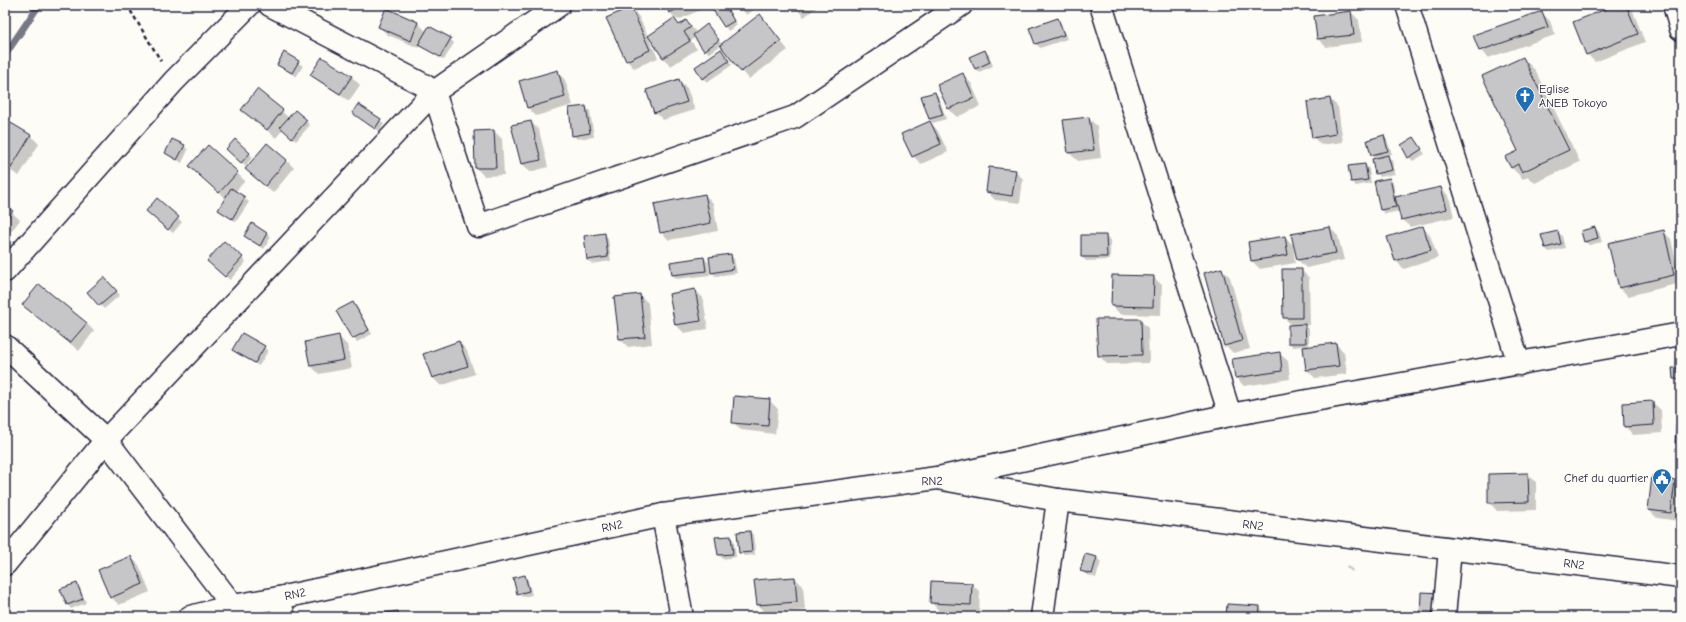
<svg xmlns="http://www.w3.org/2000/svg" width="1686" height="622" viewBox="0 0 1686 622" font-family="'Comic Neue',sans-serif">
	<style>
		.shadow { fill: #0003 }
		.lines { fill: none; stroke-linecap: round; stroke-linejoin: round }
		.stream { stroke: #787885; stroke-width: 7 }
		.building { fill: #c6c6c8; stroke: #22223b }
		.street-casing { stroke: #22223b; stroke-width: 25 }
		.primary-casing { stroke: #22223b; stroke-width: 25 }
		.path { stroke: #22223b; stroke-width: 2.5; stroke-dasharray: 4 3; stroke-linecap: butt }
		.street { stroke: #fdfcf7; stroke-width: 22 }
		.primary { stroke: #fdfcf7; stroke-width: 22 }
		.labels { text-anchor: middle; stroke-width: 3; stroke-linejoin: round; paint-order: stroke }
		.poi-label { font-size: 12px; fill: #22223b; stroke: #fdfcf7; text-anchor: start }
		.street-label { font-size: 12px; fill: #22223b; stroke: #fdfcf7 }
	</style>
	<rect width="100%" height="100%" fill="#fdfcf7"/>
	<filter id="ink" filterUnits="userSpaceOnUse"><feTurbulence type="fractalNoise" baseFrequency=".025" numOctaves="2"/><feDisplacementMap in="SourceGraphic" scale="8" xChannelSelector="R" yChannelSelector="G"/><feConvolveMatrix kernelMatrix="1 2 1 2 8 2 1 2 1" color-interpolation-filters="sRGB"/></filter>
	<g filter="url(#ink)">
		<path class="shadow" d="M147 5H156L155 7Z
			M420 5H430L425 10Z
			M666 5H708L709 6 678 20 669 12Z
			M724 5 737 25 728 31 715 11Z
			M737 5H760L747 15Z
			M793 5H820L804 17Z
			M1586 5H1603L1590 10Z
			M1619 5H1627L1633 11 1645 42 1595 62 1587 54Z
			M631 8 639 17 658 58 634 68 626 60Z
			M387 10 418 23 427 32 450 39 454 43 444 60 420 45 419 48 388 35 379 27Z
			M1351 12 1359 20 1362 42 1326 47 1318 39Z
			M1542 13 1550 21 1555 35 1488 58 1480 50Z
			M760 16 788 50 749 79 721 45 709 54 696 37 691 41 697 49 671 66 663 58 649 36 674 20 680 25 686 21 697 33 711 29 722 45Z
			M1057 19 1061 23 1067 39 1040 48 1036 44 1030 28Z
			M721 51 732 65 707 82 703 78Z
			M985 51 989 55 993 66 979 72 975 68Z
			M285 54 303 66 296 77 278 64Z
			M323 58 352 77 360 85 349 101 320 82 312 74Z
			M1523 58 1535 70 1580 162 1535 183 1528 177 1523 179 1511 167 1519 151Z
			M557 71 565 80 573 105 536 116 528 108Z
			M963 75 971 83 981 106 957 117 948 109Z
			M679 80 687 88 695 110 663 120 655 112Z
			M258 91 289 118 295 111 310 125 296 141 283 129 276 138 243 110Z
			M935 93 939 97 946 119 933 123 929 119Z
			M1330 99 1338 107 1343 142 1321 145 1313 137Z
			M586 107 590 111 594 137 577 139 573 135Z
			M353 113 380 120 384 124 379 132V131Z
			M1088 118 1097 126 1101 158 1078 161 1069 153 1065 121Z
			M531 122 539 130 548 167 530 172 522 164 512 126Z
			M930 122 938 131 948 152 921 164 913 156Z
			M11 124 31 136 39 144 19 176 5 167V134Z
			M494 131 502 139 504 175 484 176 476 168 475 132Z
			M1384 136 1387 140 1392 154 1387 156 1392 160 1395 174 1380 177 1376 173V159L1372 155 1368 140Z
			M1414 138 1425 154 1413 161 1409 157Z
			M184 146 188 150 182 163 166 153Z
			M231 153H249L253 157 245 166Z
			M286 160 294 168 273 193 254 177Z
			M1365 165 1369 169 1371 183 1356 186 1352 182 1349 167Z
			M1015 171 1023 179 1020 203 995 200 987 192Z
			M237 173 245 181 235 192 249 202 236 222 219 210 226 199 198 174Z
			M1389 179 1393 183 1396 198 1441 188 1449 196 1454 217 1410 227 1402 219 1400 211 1385 214 1381 210 1375 182Z
			M705 195 713 203 718 231 669 240 661 232Z
			M157 200 182 222 173 233 151 215Z
			M5 206 20 220 5 239Z
			M1422 227 1430 235 1438 258 1404 269 1396 261Z
			M1330 228 1338 236 1344 260 1306 268 1298 260Z
			M1595 228 1599 232 1602 242 1589 245 1585 242Z
			M1663 231 1671 239 1681 283 1628 296 1620 288Z
			M1558 232 1562 236 1565 248 1549 252 1545 248 1542 236Z
			M267 233 271 237 264 249 245 236Z
			M604 234 608 238 611 261 592 264 588 260Z
			M1082 236H1106L1110 240V260L1086 261 1082 257Z
			M1285 237 1293 245 1295 263 1260 269 1252 261Z
			M730 255 734 259 737 273 716 276 712 273Z
			M242 258 246 262 230 280 212 265Z
			M704 258 708 262 710 275 677 279 673 275 671 263Z
			M1222 269 1230 277 1250 349 1233 353 1225 345Z
			M1301 270 1309 278 1310 325H1304L1309 329V347L1336 344 1344 352 1347 374 1315 378 1307 370 1304 346 1293 347 1289 343 1292 326 1284 317Z
			M1153 277 1162 285 1161 315 1120 314 1112 306Z
			M108 282 120 295 104 309 88 292Z
			M695 290 703 298 708 329 684 333 676 325Z
			M640 295 648 303 652 344 628 347 620 339Z
			M353 303 357 307 372 334 357 342 353 338Z
			M24 305 86 323 94 331 79 351Z
			M1140 320 1148 328 1149 363 1107 364 1099 356Z
			M339 337 347 345 352 368 319 374 311 366Z
			M459 342 467 351 475 374 441 386 433 378Z
			M264 347 268 351 259 366 237 354 233 350Z
			M1279 353 1288 361 1290 379 1244 386 1236 378Z
			M1681 369V382L1678 383 1674 379Z
			M769 400 778 409 775 434 741 430 733 422Z
			M1652 402 1661 410 1662 433 1633 435 1625 426Z
			M1681 427V446L1676 442Z
			M1528 474 1536 482V510L1497 511 1489 502Z
			M1675 481 1681 487 1679 521 1657 518 1649 510Z
			M750 532 754 536 755 555 744 556 740 552Z
			M730 537 734 541 736 557 723 559 719 555Z
			M1086 555 1097 558 1101 562 1096 578 1085 574 1081 570Z
			M131 557 139 565 150 592 119 605 111 597Z
			M1347 565 1353 570 1352 572 1346 567Z
			M524 577 528 580 532 595 522 597 518 593Z
			M795 578 803 586 805 610 766 613 757 605Z
			M76 584 80 588 86 603 71 609 68 605 61 590Z
			M972 584 980 592 979 612 939 611 931 602Z
			M1260 607 1267 617H1227Z
			M1270 615 1278 617H1270Z"/>
		<g class="lines">
			<path class="stream" d="M5 55 39 5"/>
		</g>
		<path class="building" d="M665 5H686L669 13Z
			M722 5H725L734 21 724 27 713 10Z
			M1616 5H1626L1638 34 1586 55 1573 22Z
			M631 7 650 50 626 61 606 18Z
			M386 8 418 22 411 41 378 27Z
			M1351 11 1354 35 1317 39 1314 16Z
			M1542 11 1548 27 1479 51 1473 35Z
			M760 14 781 41 741 72 720 45Z
			M674 18 679 25 686 20 691 27 684 32 690 41 663 58 648 36Z
			M1058 18 1064 35 1035 44 1029 28Z
			M707 24 719 40 704 51 693 35Z
			M429 26 451 38 440 57 418 45Z
			M721 49 729 61 702 79 695 67Z
			M985 50 990 62 975 69 969 57Z
			M284 52 299 61 292 73 277 65Z
			M322 57 352 76 340 94 310 75Z
			M1523 57 1569 150 1522 172 1518 164 1511 168 1505 157 1518 151 1482 76Z
			M558 70 565 97 527 108 519 81Z
			M963 73 974 98 948 109 937 85Z
			M679 79 687 102 654 113 646 90Z
			M257 89 283 110 267 130 241 110Z
			M935 92 943 115 929 119 921 96Z
			M1330 98 1336 134 1312 138 1307 102Z
			M358 104 381 119 375 129 352 113Z
			M586 106 590 133 572 136 569 108Z
			M295 110 307 120 292 138 280 127Z
			M1089 117 1094 150 1068 153 1063 120Z
			M531 121 541 160 521 164 511 125Z
			M930 121 941 144 912 157 901 134Z
			M11 123 31 135 11 168 5 164V132Z
			M494 130 496 168H475L474 131Z
			M1384 135 1388 151 1371 155 1367 140Z
			M1414 137 1422 149 1408 158 1401 145Z
			M172 139 185 145 177 160 165 153Z
			M235 139 250 153 241 163 226 149Z
			M267 143 287 160 265 186 245 169Z
			M208 145 238 172 219 193 189 166Z
			M1388 155 1392 170 1375 174 1372 159Z
			M1365 164 1368 180 1351 182 1348 166Z
			M989 167 1016 170 1012 196 986 192Z
			M1390 178 1396 207 1380 210 1374 181Z
			M1441 187 1447 209 1401 220 1395 197Z
			M231 188 245 197 232 219 218 210Z
			M705 194 711 223 660 233 654 204Z
			M157 198 179 217 168 230 146 211Z
			M5 205 13 211 5 221Z
			M252 223 267 233 260 246 244 236Z
			M1423 226 1431 250 1395 261 1387 237Z
			M1330 227 1336 253 1297 260 1291 234Z
			M1595 227 1598 238 1584 242 1581 231Z
			M1664 230 1674 275 1619 288 1608 243Z
			M1558 231 1561 244 1545 248 1541 235Z
			M605 233 608 257 587 260 584 236Z
			M1081 235H1106L1107 257H1081Z
			M1285 236 1288 255 1251 261 1248 242Z
			M224 241 243 257 225 277 207 261Z
			M731 254 733 269 711 273 709 257Z
			M704 257 706 271 672 275 670 262Z
			M1222 268 1242 341 1224 346 1204 273Z
			M1282 269H1302V318H1283Z
			M1112 275 1154 276 1153 307 1111 306Z
			M104 277 117 291 99 306 87 292Z
			M39 284 87 323 70 343 22 305Z
			M695 289 701 321 675 325 669 294Z
			M640 294 645 337 619 339 614 297Z
			M353 302 369 330 352 339 336 311Z
			M1096 319H1141L1142 355 1098 356Z
			M1305 324 1306 343H1288V325Z
			M242 333 265 346 255 363 232 350Z
			M339 335 344 360 310 366 305 342Z
			M459 341 468 366 432 378 423 354Z
			M1336 343 1339 366 1306 370 1303 347Z
			M1280 352 1282 371 1235 378 1232 359Z
			M1672 368H1681V379H1673Z
			M734 396 770 399 768 426 732 423Z
			M1653 401 1654 425 1624 427 1623 403Z
			M1676 426H1681V443H1675Z
			M1528 473 1529 502 1488 503V474Z
			M1652 476 1675 480 1671 513 1648 510Z
			M750 531 752 552 739 553 737 532Z
			M731 536 733 554 718 555 715 537Z
			M1085 554 1097 557 1092 574 1080 571Z
			M131 556 143 584 110 598 98 570Z
			M525 575 529 591 517 594 513 578Z
			M795 577 797 602 757 605 754 580Z
			M931 581 972 583 971 605 930 603Z
			M77 583 83 599 67 605 60 589Z
			M1421 592 1442 593 1441 617H1420Z
			M1227 604 1260 606 1259 617H1226Z
			M398 611 399 617H386L385 613Z"/>
		<g class="lines">
			<g class="street-casing">
				<path id="street" d="M270 5 424 85 434 92 478 226 795 117 961 5
					M1101 5 1230 415
					M1407 5 1519 364
					M1674 5 1681 29
					M5 271 174 81 249 5
					M5 346 106 440 233 606
					M938 478 1230 415 1681 334
					M663 515 682 617
					M5 564 106 440 434 92 559 5
					M279 598 284 617
					M1042 617 1058 500
					M1444 617 1450 549"/>
			</g>
			<g class="primary-casing">
				<path id="primary" d="M190 617 233 606 279 598 663 515 937 478 1058 500 1681 577"/>
			</g>
			<path class="path" d="M127 5 161 61"/>
			<use href="#street" class="street"/>
			<use href="#primary" class="primary"/>
		</g>
	</g>
	<defs>
		<g id="church-pin" transform="scale(1)"><path d="M0 17L-7.5 6A9.5 9.5 0 1 1 7.5 6Z" fill="#1f6fb2" stroke="#fdfcf7"/><path d="M-1.2-6h2.4v3.5h3.3v2.4h-3.3V6h-2.4V-.1h-3.3v-2.4h3.3Z" fill="#fff"/></g>
		<g id="civic-pin" transform="scale(1)"><path d="M0 17L-7.5 6A9.5 9.5 0 1 1 7.5 6Z" fill="#1f6fb2" stroke="#fdfcf7"/><path d="M-.6-6.5H3V-4.5H.6V-3L4-1V1h2V6H-6V1h2V-1L-.6-3ZM-1.2 2.5V6h2.4V2.5Z" fill="#fff"/></g>
	</defs>
	<g fill-rule="evenodd">
		<use href="#church-pin" x="1525" y="96"/>
		<use href="#civic-pin" x="1662" y="478"/>
	</g>
	<g class="labels">
		<g class="poi-label">
			<text x="1539" y="93">Eglise<tspan x="1539" dy="14">ANEB Tokoyo</tspan></text>
			<text x="1648" y="482" text-anchor="end">Chef du quartier</text>
		</g>
		<g class="street-label">
			<text transform="translate(932 481) rotate(-1)" y="4">RN2</text>
			<text transform="translate(1253 525) rotate(7)" y="4">RN2</text>
			<text transform="translate(612 526) rotate(-12)" y="4">RN2</text>
			<text transform="translate(1574 564) rotate(7)" y="4">RN2</text>
			<text transform="translate(295 594) rotate(-12)" y="4">RN2</text>
		</g>
	</g>
	<rect width="1686" height="622" fill="none" stroke="#fdfcf7" stroke-width="20"/>
	<rect x="10" y="10" width="1666" height="602" fill="none" stroke="#22223b" stroke-width="1.5" filter="url(#ink)"/>
</svg>
